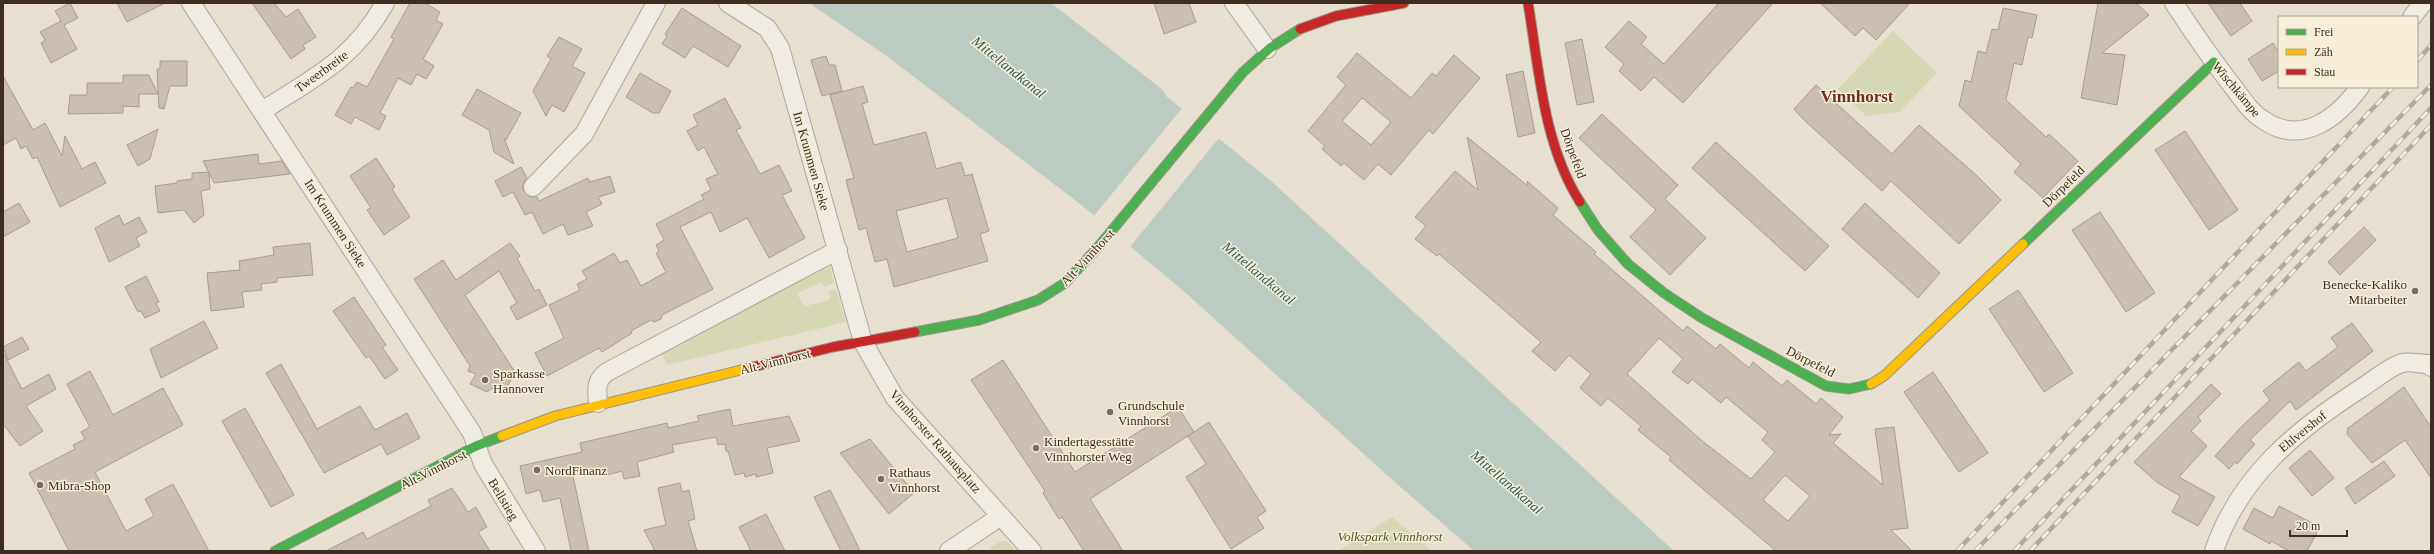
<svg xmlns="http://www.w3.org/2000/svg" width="2434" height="554" viewBox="0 0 2434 554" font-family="'Times New Roman',serif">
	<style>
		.green { fill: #d6d7b3 }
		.water { fill: #bcccc2 }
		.pier { fill: #e7e0d1 }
		.building { fill: #cbbfb2; stroke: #a89c90; fill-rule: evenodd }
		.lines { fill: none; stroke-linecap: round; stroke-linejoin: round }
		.street-casing { stroke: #ada599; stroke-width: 20 }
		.fast-casing { stroke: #9c958a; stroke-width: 11 }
		.slow-casing { stroke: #9c958a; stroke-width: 11 }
		.jam-casing { stroke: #9c958a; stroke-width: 11 }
		.street { stroke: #efebe3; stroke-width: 18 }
		.fast { stroke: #4caf50; stroke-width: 9 }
		.slow { stroke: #ffc107; stroke-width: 9 }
		.jam { stroke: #c62828; stroke-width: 9 }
		.rail-casing { stroke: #afaaa2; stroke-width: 4.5 }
		.rail { stroke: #f7eed8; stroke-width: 3; stroke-dasharray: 9; stroke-linecap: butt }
		.poi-dot { fill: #786c5e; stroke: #f7eed8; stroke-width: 1.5 }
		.labels { text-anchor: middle; stroke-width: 3; stroke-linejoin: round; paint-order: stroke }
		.street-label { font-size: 13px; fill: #3d2e20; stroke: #f7eed8 }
		.poi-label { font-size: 13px; fill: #3d2e20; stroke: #f7eed8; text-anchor: start }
		.park-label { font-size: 13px; font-style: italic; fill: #4d5a26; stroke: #f7eed8 }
		.water-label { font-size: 14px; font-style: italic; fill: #2f5d5a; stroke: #f7eed8 }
		.district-label { font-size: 17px; font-weight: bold; fill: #6b2e1e; stroke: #f7eed8 }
	</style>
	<rect width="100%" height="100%" fill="#e7e0d1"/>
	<path class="green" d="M1893 31 1937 73 1899 112 1866 116 1838 89Z
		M830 266 834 283 825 287 821 282 797 294 805 307C814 302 822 304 831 298L828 292 836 289 846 322 667 365 661 351Z
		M1392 517 1432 551H1338Z
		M1002 541H1007L1016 551H993L990 547Z"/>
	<path class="water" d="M809 3H1051L1163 90 1166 96 1269 179 1674 551H1474L1388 476 1188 295 1080 204 888 57Z"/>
	<path class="pier" d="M1183 107 1220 137 1129 248 1093 217Z"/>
	<path class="building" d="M70 3 78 18 64 25 77 49 51 63 41 43 45 40 40 32 61 21 55 11Z
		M117 3H165L127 22Z
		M252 3H274L286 17 298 9 316 37 303 45 305 49 291 59Z
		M410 3H425L440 12 436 20 443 24 423 59 434 66 426 79 417 74 411 85 398 78 380 113 386 116 379 130 355 117 351 124 335 115 351 87 353 88 357 82 367 87 394 39 391 37Z
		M1154 3H1189L1196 22 1164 34Z
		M1719 3H1773L1683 103 1654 77 1641 91 1619 71 1624 64 1605 47 1629 21 1647 37 1641 44 1664 64Z
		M1820 3H1910L1876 40 1863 28 1855 36Z
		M2098 3H2136L2149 15 2102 53 2125 55 2117 105 2081 98Z
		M2208 3H2240L2252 21 2231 36Z
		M682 8 741 46 728 67 693 46 685 58 662 44 667 36 665 34Z
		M2003 8 2037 15 2032 38 2028 37 2022 65 2014 63 2006 100 2046 137 2049 134 2078 161 2043 198 2014 172 2021 164 1959 106 1965 80 1971 82 1978 51 1986 53 1992 29 1998 30Z
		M559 37 582 49 572 66 585 73 564 112 552 105 546 116 533 91 551 59 547 56Z
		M1582 39 1594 102 1577 105 1565 43Z
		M2273 43 2279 53V71L2262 81 2248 59Z
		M1357 53 1411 98 1432 73 1436 76 1454 55 1480 78 1433 134 1429 130 1391 175 1378 164 1364 180 1344 163 1341 166 1322 149 1325 146 1308 131 1346 85 1337 77ZM1362 98 1391 122 1371 145 1342 121Z
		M826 56 829 65H835L842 91 822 96 811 60Z
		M160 61H187V86H170L164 109 159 108 157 69H160Z
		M1523 71 1535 133 1518 137 1506 75Z
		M640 73 671 91 659 113H653L626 97Z
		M123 75H149L158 94H139V107L123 106V113L68 114 70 95H87V83H123Z
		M3 76 33 130 45 123 62 156 65 136 82 169 95 162 106 183 60 207 37 157 33 159 26 146 21 149 16 138 3 145Z
		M1816 85 1892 154 1919 125 1974 173 2001 200 1959 244 1891 181 1882 191 1803 119 1794 109Z
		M863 86 868 102 862 104 874 145 926 132 936 169 961 162 965 176 972 174 989 231 980 234 988 261 894 287 887 259 875 262 866 228 859 230 846 180 854 178 830 95ZM947 198 958 238 907 252 896 211Z
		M477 89 521 113 506 140 504 138 514 164 494 152 489 130 462 115Z
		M725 98 741 128 736 130 760 174 779 165 792 191 782 195 805 238 769 258 747 218 720 232 711 212 680 227 713 289 662 315 661 319 654 322 651 320 631 331 632 333 602 352 599 348 547 376 535 353 564 338 549 305 580 290 577 284 587 279 582 271 614 253 620 263 627 260 641 286 666 272 656 253 659 251 656 245 664 240 656 224 704 199 701 195 711 190 706 179 718 174 704 147 698 151 687 131 698 125 693 115Z
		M1602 114 1678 185 1665 199 1706 238 1670 275 1630 237 1656 210 1579 138Z
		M158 129 150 159 138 166 127 145Z
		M2185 131 2238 210 2209 230 2155 150Z
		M1467 137 1528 186 1527 181 1558 208 1553 215 1596 252 1594 254 1683 331 1687 326 1716 349 1720 344 1749 368 1753 362 1782 386 1787 380 1816 404 1821 398 1843 417 1829 435 1841 434 1833 443 1883 485 1875 429 1894 427 1908 528 1891 530 1912 551H1776L1669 460 1671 457 1638 430 1641 426 1608 398 1601 406 1580 388 1591 374 1569 355 1555 371 1532 351 1541 342 1439 254 1437 256 1415 239 1426 226 1415 217 1455 171 1478 190ZM1659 338 1683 359 1672 372 1688 384 1692 379 1721 403 1726 397 1768 432 1762 440 1775 452 1751 479 1701 440 1627 374ZM1785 475 1810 496 1788 521 1763 500Z
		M1716 142 1829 246 1805 271 1692 168Z
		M258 154 259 164 282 161 290 174 214 183 203 161Z
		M376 158 395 187 392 189 410 217 384 235 367 210 371 208 350 176Z
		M521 167 527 178 523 184V190L530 197H537L539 201 588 178 590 182 610 176 615 192 598 197 602 204 586 212 593 226 568 235 563 224 543 234 532 212 525 215 513 192 503 197 495 181Z
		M209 172 210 189 201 191 204 215 194 223 184 210 158 213 155 186 177 183V181L192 179V173Z
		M19 203 30 222 3 237V212Z
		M1865 203 1940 273 1918 298 1842 229Z
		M2100 212 2155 293 2126 312 2072 230Z
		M119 215 124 225 139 217 147 232 136 238 140 246 109 262 95 228Z
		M2364 227 2376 240 2340 275 2328 262Z
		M310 243 313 275 277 278V282L261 284 262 290 242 292 244 307 211 311 207 273 240 270 239 261 274 255 273 247Z
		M510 243 520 256 517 258 535 291 539 289 547 305 517 320 510 307 517 303 499 271 465 295 515 372 504 393 494 387 487 392 470 384 476 374 468 371 470 366 414 279 443 260 456 280Z
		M146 276 159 302 156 303 160 311 145 318 141 311 138 312 125 287Z
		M2018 290 2073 373 2044 392 1989 309Z
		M354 297 386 345 382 347 398 370 385 379 369 356 366 358 333 311Z
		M204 321 218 348 161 378 150 349Z
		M2352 323 2373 351 2296 410 2290 401 2250 440 2255 444 2237 464 2235 462 2229 469 2215 456 2241 427 2270 400 2263 391 2299 362 2306 371 2338 347 2331 338Z
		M22 337 29 349 8 360 3 347Z
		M3 352 22 389 49 374 56 389 26 406 43 431 20 446 3 424Z
		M1003 360 1075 472 1178 407 1194 432 1090 499 1123 551H1084L1062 517 1059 519 1043 493 1045 491 971 380Z
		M281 364 317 429 360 406 375 430 407 413 420 438 387 455 381 444 324 473 266 373Z
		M90 371 113 415 163 388 183 425 95 472 126 531 154 516 145 499 173 484 209 551H69L29 473 75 449 73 445 85 439 81 432 90 427 67 384Z
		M1933 372 1988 453 1959 472 1904 392Z
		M2211 384 2221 394 2198 417 2201 421 2191 431 2207 446 2179 477 2215 497 2198 526 2172 512 2180 496 2158 483 2134 462Z
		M2404 387 2431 427V478L2405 440 2372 463 2347 434 2348 428Z
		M245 408 294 495 271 507 222 421Z
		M730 409 733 426 789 416 800 441 767 448 773 473 756 477V474L745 477 744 473 735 475 728 451H726L725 444 718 445 716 437 672 445 674 452 637 462 640 476 624 479 622 471 607 475 605 468 573 476 589 551H571L560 498 543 502 540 490 526 494 520 466 582 452 580 443 667 423 668 428 699 421 697 416Z
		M1209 422 1266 511 1257 517 1264 528 1231 549 1186 477 1206 464 1188 436Z
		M870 439 914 493 889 514 840 453Z
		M2310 450 2334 478 2312 496 2289 468Z
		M2384 461 2395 476 2355 504 2345 488Z
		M680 483 682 492 689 490 695 519 688 521 697 551H655L644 530 666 525 658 488Z
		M452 488 468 512 476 507 487 527 478 532 490 551H326L363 532 367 539 431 506 428 500Z
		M830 490 854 538 860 551H841L814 497Z
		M2279 506 2320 527 2307 551H2289L2271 541 2270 544 2243 529 2254 508 2273 518Z
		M766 514 785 551H751L739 527Z"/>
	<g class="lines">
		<g class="street-casing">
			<path id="street" d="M191 3 472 433 483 464 536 551
				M728 3 767 28 780 48 863 342 895 398 1032 551
				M1234 3 1267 49
				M2174 3C2193 32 2212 60 2234 88 2242 99 2252 114 2265 121 2303 146 2338 117 2360 87
				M2412 17 2423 3
				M262 111C315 77 353 60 385 3
				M533 187 584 134 656 3
				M598 403C597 389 595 381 607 372L838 250
				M949 551 1001 516
				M2214 551C2239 477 2296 430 2360 389 2373 381 2387 368 2402 363 2409 361 2421 364 2429 364L2431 367"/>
		</g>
		<g class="fast-casing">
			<path id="fast" d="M1580 202 1598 230 1628 264 1664 293 1702 318 1826 386 1849 389 1871 384
				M2023 244 2214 62
				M915 332 979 320 1038 300 1065 283 1099 246 1243 72 1270 48 1300 29
				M275 551 476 446 502 436"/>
		</g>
		<g class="slow-casing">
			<path id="slow" d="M1871 384 1884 376 2023 244
				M502 436 555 416 753 367"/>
		</g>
		<g class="jam-casing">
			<path id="jam" d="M1528 3C1539 68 1543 144 1580 202
				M1300 29 1336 16 1404 3
				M753 367 833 347 915 332"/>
		</g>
		<use href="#street" class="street"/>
		<use href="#fast" class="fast"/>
		<use href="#slow" class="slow"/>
		<use href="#jam" class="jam"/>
		<g class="rail-casing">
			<path id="rail" d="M2417 61 2431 45
				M1957 551 2393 87
				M1975 551 2431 85
				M2014 551 2431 108
				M2030 551 2431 125"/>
		</g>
		<use href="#rail" class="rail"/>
	</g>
	<g class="poi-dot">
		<circle cx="2415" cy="291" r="4"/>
		<circle cx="485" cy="380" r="4"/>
		<circle cx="1110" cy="412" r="4"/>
		<circle cx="1036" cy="448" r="4"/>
		<circle cx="537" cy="470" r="4"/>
		<circle cx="881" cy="479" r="4"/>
		<circle cx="40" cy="485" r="4"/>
	</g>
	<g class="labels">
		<g class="street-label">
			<text transform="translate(321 71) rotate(-36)" y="5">Tweerbreite</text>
			<text transform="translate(2237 89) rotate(50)" y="5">Wischkämpe</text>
			<text transform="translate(1574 153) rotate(70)" y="5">Dörpefeld</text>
			<text transform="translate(812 161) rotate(74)" y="5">Im Krummen Sieke</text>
			<text transform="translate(2063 186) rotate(-44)" y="5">Dörpefeld</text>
			<text transform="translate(336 223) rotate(57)" y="5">Im Krummen Sieke</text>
			<text transform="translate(1087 257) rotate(-47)" y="5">Alt-Vinnhorst</text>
			<text transform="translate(775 361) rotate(-14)" y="5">Alt-Vinnhorst</text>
			<text transform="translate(1811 361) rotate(27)" y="5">Dörpefeld</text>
			<text transform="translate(2302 431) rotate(-39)" y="5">Ehlvershof</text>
			<text transform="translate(936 441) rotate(49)" y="5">Vinnhorster Rathausplatz</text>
			<text transform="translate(433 469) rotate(-27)" y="5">Alt-Vinnhorst</text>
			<text transform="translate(504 499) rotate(59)" y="5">Bellstieg</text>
		</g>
		<g class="poi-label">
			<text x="2407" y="289" text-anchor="end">Benecke-Kaliko<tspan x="2407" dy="15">Mitarbeiter</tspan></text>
			<text x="493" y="378">Sparkasse<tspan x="493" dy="15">Hannover</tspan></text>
			<text x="1118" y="410">Grundschule<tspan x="1118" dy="15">Vinnhorst</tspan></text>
			<text x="1044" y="446">Kindertagesstätte<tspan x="1044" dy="15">Vinnhorster Weg</tspan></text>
			<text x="545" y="475">NordFinanz</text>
			<text x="889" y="477">Rathaus<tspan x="889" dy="15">Vinnhorst</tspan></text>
			<text x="48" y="490">Mibra-Shop</text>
		</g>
		<g class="park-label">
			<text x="1390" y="541">Volkspark Vinnhorst</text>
		</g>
		<g class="water-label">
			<text transform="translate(1009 67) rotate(39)" y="5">Mittellandkanal</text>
			<text transform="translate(1259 273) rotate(40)" y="5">Mittellandkanal</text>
			<text transform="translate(1507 482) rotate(41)" y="5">Mittellandkanal</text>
		</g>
		<g class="district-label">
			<text x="1857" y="102">Vinnhorst</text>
		</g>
	</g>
	<rect width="2434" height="554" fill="none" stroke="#3d2e20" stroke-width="8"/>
	<rect x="2278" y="16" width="140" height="72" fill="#f7eed8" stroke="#ada18e"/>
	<rect x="2286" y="29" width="20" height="6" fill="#4caf50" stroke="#ada18e"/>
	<text x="2314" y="36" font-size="12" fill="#3d2e20">Frei</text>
	<rect x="2286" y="49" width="20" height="6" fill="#ffc107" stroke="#ada18e"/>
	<text x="2314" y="56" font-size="12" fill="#3d2e20">Zäh</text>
	<rect x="2286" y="69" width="20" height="6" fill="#c62828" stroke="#ada18e"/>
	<text x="2314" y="76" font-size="12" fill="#3d2e20">Stau</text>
	<path d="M2290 530v6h57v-6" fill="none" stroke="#3d2e20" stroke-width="2"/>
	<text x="2296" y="530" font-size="12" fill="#3d2e20" stroke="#f7eed8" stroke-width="3" paint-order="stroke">20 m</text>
</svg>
